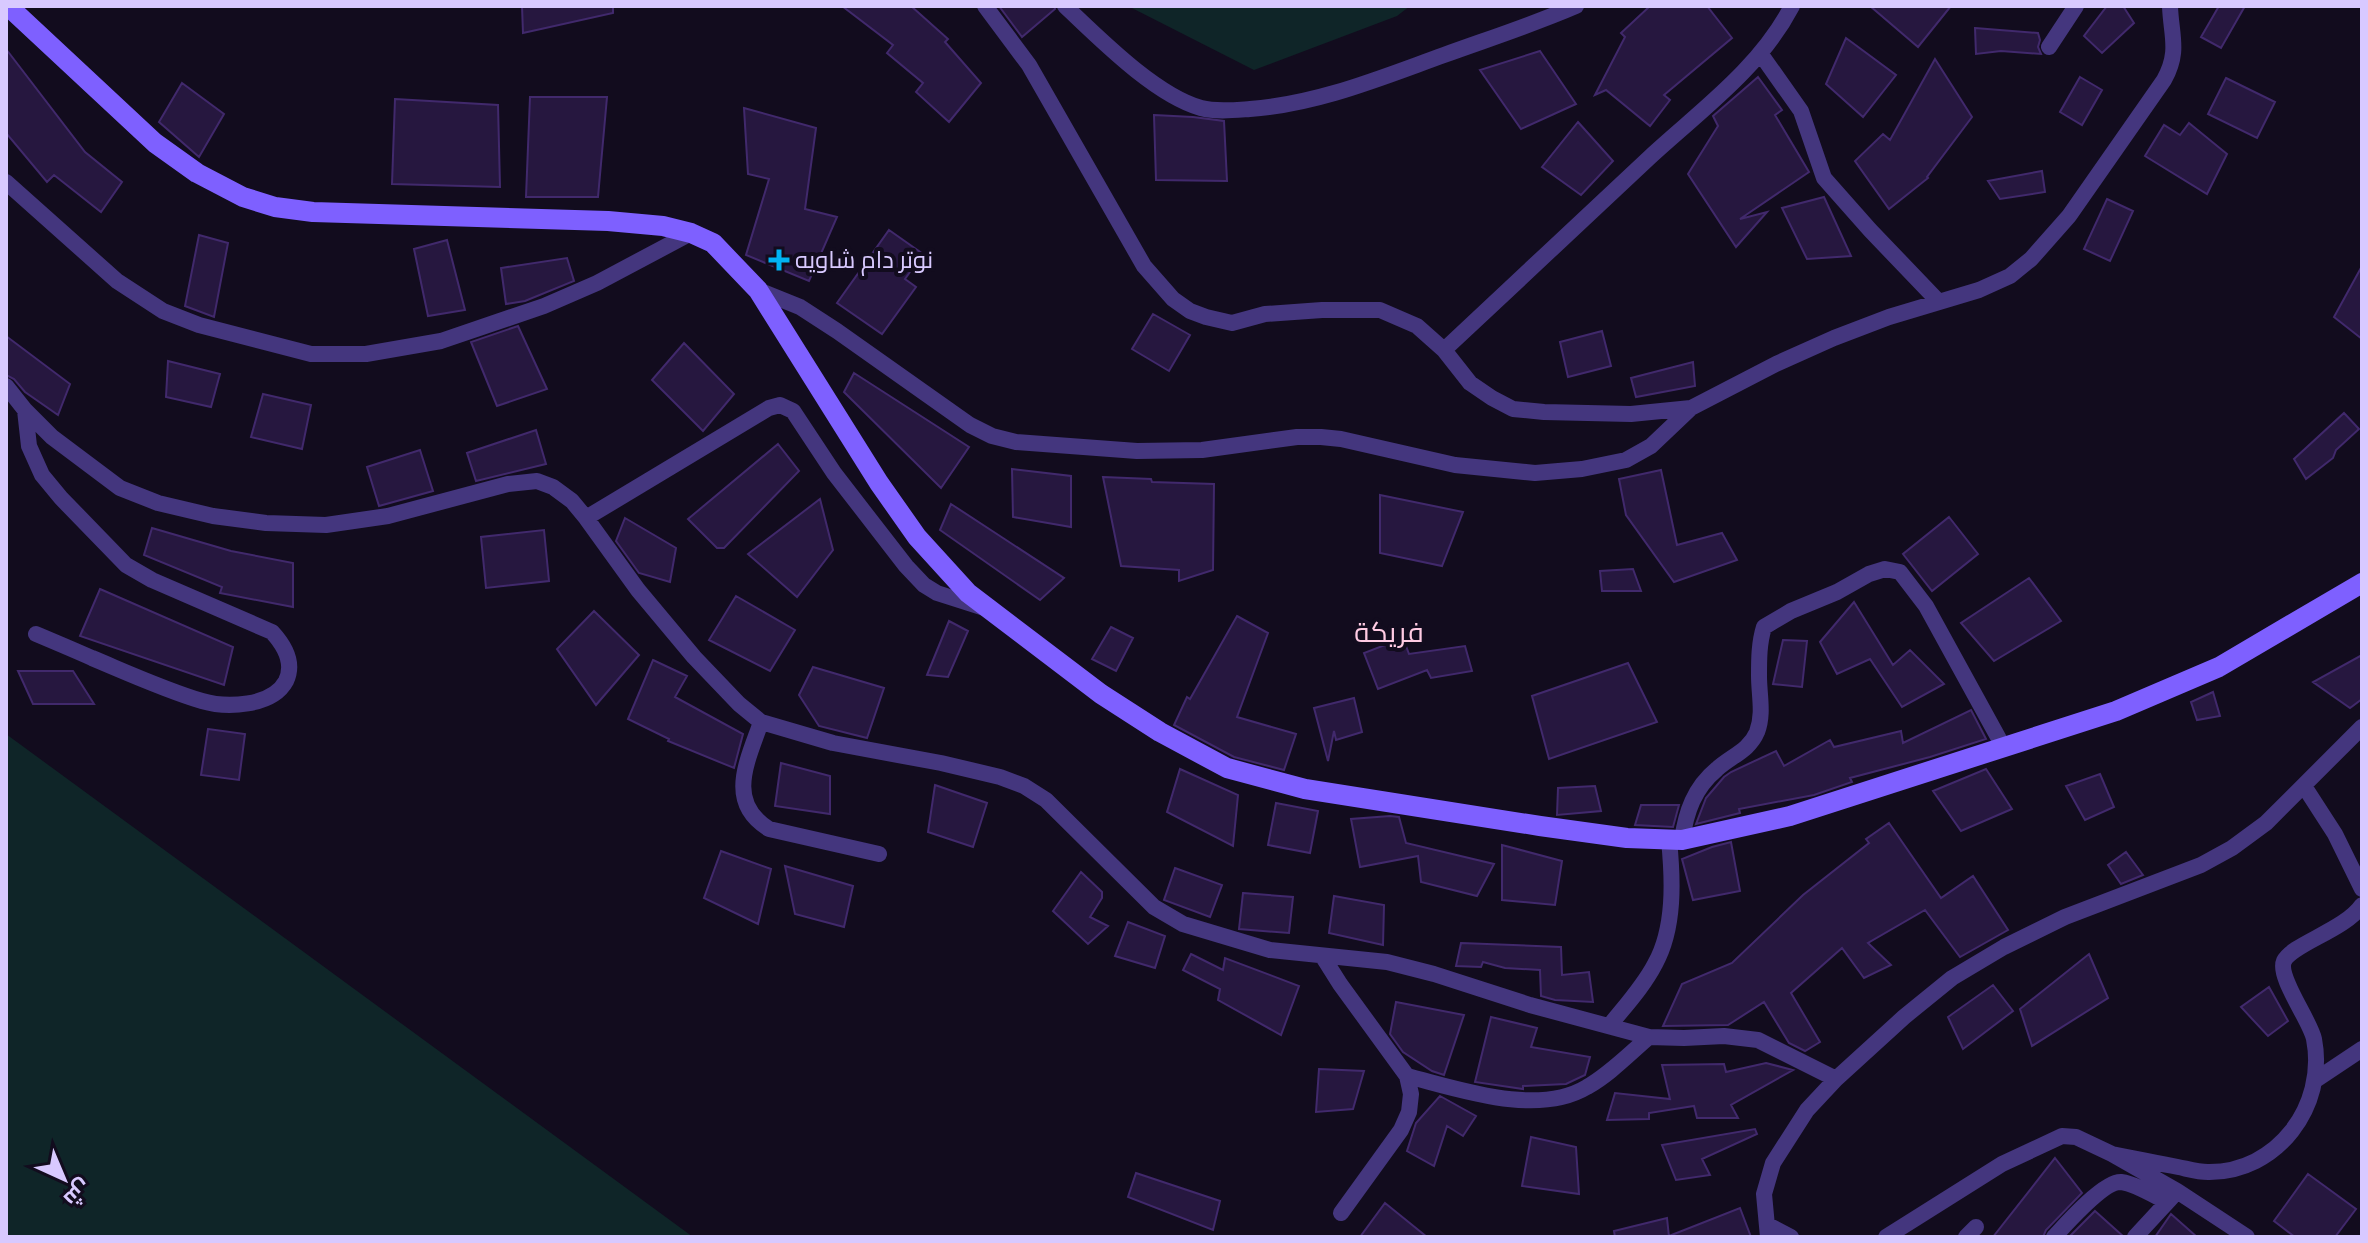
<svg xmlns="http://www.w3.org/2000/svg" width="2368" height="1243" viewBox="0 0 2368 1243" font-family="Ubuntu,Cairo,sans-serif">
	<style>
		.green { fill: #0f2528 }
		.building { fill: #26173f; stroke: #41296c; stroke-width: 2 }
		.lines { fill: none; stroke-linecap: round; stroke-linejoin: round }
		.street { stroke: #44367e; stroke-width: 16 }
		.secondary { stroke: #7e60ff; stroke-width: 20 }
		.poi-dot { fill: #00b3f4; stroke: #120c1e; stroke-width: 3 }
		.labels { text-anchor: middle; stroke-width: 8; stroke-linejoin: round; paint-order: stroke }
		.poi-label { font-size: 24px; fill: #d8c9ff; stroke: #120c1e; text-anchor: start }
		.quarter-label { font-size: 28px; fill: #ffcbe3; stroke: #120c1e }
	</style>
	<rect width="100%" height="100%" fill="#120c1e"/>
	<path class="green" d="M1128 6H1410L1397 16 1254 70Z
		M6 734 693 1237H6Z"/>
	<path class="building" d="M522 6H613V13L523 33Z
		M842 6H911L948 39 945 42 981 83 949 122 916 92 923 83 887 53 893 45Z
		M999 6H1054L1055 9 1022 37Z
		M1650 6H1707L1732 38 1664 95 1670 100 1650 126 1606 90 1595 95 1625 37 1621 33Z
		M1870 6H1951L1918 47Z
		M2107 6H2123L2134 23 2102 53 2084 36Z
		M2219 6H2245L2221 48 2201 37Z
		M1975 28 2038 33 2040 40 2038 47 2041 54 2001 51 1976 54Z
		M1846 38 1896 75 1863 117 1826 84Z
		M6 49 85 152 122 182 101 212 54 175 47 182 6 133Z
		M1540 51 1576 104 1521 129 1480 70Z
		M1935 59 1972 117 1927 177 1928 178 1889 209 1855 161 1883 134 1890 140Z
		M1758 77 1782 110 1775 115 1809 172 1740 219 1767 212 1736 247 1688 174 1718 126 1713 116Z
		M2080 77 2102 90 2082 125 2060 112Z
		M2226 78 2275 102 2257 138 2208 114Z
		M182 83 224 114 199 157 159 122Z
		M530 97H607L598 197H526Z
		M395 99 498 105 500 187 392 184Z
		M744 108 816 128 805 209 837 217 809 281 746 255 769 179 748 174Z
		M1154 115 1193 117 1224 121 1227 181 1156 180Z
		M1578 122 1613 161 1581 195 1542 167Z
		M2189 123 2227 154 2207 194 2145 156 2164 125 2180 135Z
		M2042 171 2045 192 2000 199 1988 181Z
		M1824 197 1851 256 1807 259 1782 208Z
		M2107 199 2133 211 2110 261 2084 249Z
		M889 230 923 254 905 279 916 287 882 334 837 303Z
		M199 235 228 243 214 317 185 306Z
		M447 240 465 310 428 316 414 249Z
		M567 258 574 281 525 301 506 304 501 268Z
		M2362 266V339L2334 317Z
		M1153 314 1190 335 1169 371 1132 349Z
		M518 326 547 389 497 406 471 342Z
		M1602 331 1611 366 1568 377 1560 342Z
		M6 336 70 384 58 415 25 392 14 379 6 375Z
		M684 343 734 394 703 431 652 380Z
		M168 361 220 374 211 407 166 397Z
		M1693 362 1695 386 1636 397 1631 378Z
		M854 373 969 447 941 488 844 392Z
		M263 394 311 405 302 449 251 437Z
		M2344 413 2359 429 2336 450 2333 458 2306 479 2294 459Z
		M536 430 546 464 476 481 467 453Z
		M778 444 799 471 724 548H717L688 519Z
		M420 450 433 491 379 506 367 467Z
		M1012 469 1071 476V527L1013 517Z
		M1661 470 1677 545 1722 533 1737 560 1674 582 1626 515 1619 479Z
		M1103 477 1151 479 1152 482 1214 484 1213 570 1179 581V570L1121 566Z
		M1380 495 1463 512 1442 566 1380 553Z
		M820 499 833 550 797 597 748 554Z
		M951 504 1003 538 1064 578 1040 600 940 530Z
		M1949 517 1978 554 1932 591 1903 554Z
		M625 518 676 548 670 582 639 573 616 541Z
		M152 528 231 551 293 563V607L220 593 222 587 144 555Z
		M544 530 549 581 486 588 481 537Z
		M1633 569 1641 591H1602L1600 571Z
		M2029 578 2061 621 1994 661 1961 623Z
		M100 589 233 647 224 685 80 636Z
		M736 596 795 630 770 671 709 640Z
		M1854 602 1893 665 1910 650 1944 684 1902 707 1870 659 1837 674 1820 642Z
		M594 611 639 655 596 705 557 649Z
		M1237 616 1268 633 1237 717 1296 734 1284 770 1234 757 1174 725 1187 697 1190 699Z
		M949 621 968 631 948 677 927 675Z
		M1111 627 1133 638 1116 671 1092 659Z
		M1403 638 1409 654 1465 646 1472 671 1431 678 1427 670 1378 689 1364 653Z
		M1783 640 1807 641 1802 687 1773 684Z
		M2362 655V699L2350 708 2313 682Z
		M653 660 687 676 675 697 743 734 734 768 668 741 669 739 628 719Z
		M1628 663 1657 722 1549 759 1532 696Z
		M813 667 884 688 867 738 819 726 799 695Z
		M18 671H73L94 704H33Z
		M2213 692 2220 716 2197 720 2191 702Z
		M1354 698 1362 732 1336 740 1334 731 1328 761 1314 708Z
		M1971 710 1986 739 1930 757 1850 778 1852 782 1814 795 1739 809 1740 813 1696 824 1706 798 1724 777 1731 772 1776 751 1784 766 1830 740 1834 747 1901 731 1903 743Z
		M208 729 245 734 239 780 201 775Z
		M781 763 830 776V814L775 806Z
		M1180 769 1238 795 1233 846 1167 812Z
		M1986 769 2012 809 1961 831 1933 791Z
		M2100 774 2114 807 2085 820 2066 786Z
		M935 785 987 803 973 847 928 832Z
		M1595 786 1601 811 1557 815 1558 788Z
		M1276 803 1318 811 1310 853 1268 845Z
		M1641 805H1679L1673 827 1635 825Z
		M1390 816 1399 817 1406 843 1494 864 1477 896 1421 882 1418 856 1360 867 1351 819Z
		M1889 823 1941 898 1973 876 2008 930 1960 957 1925 910 1868 943 1891 965 1864 978 1842 948 1791 993 1820 1042 1805 1051 1789 1043 1764 1002 1728 1025 1663 1026 1682 984 1732 963 1803 895 1869 843 1866 839Z
		M1731 842 1740 891 1693 900 1682 859 1712 847Z
		M1502 845 1562 861 1555 905 1502 900Z
		M721 851 771 869 758 924 704 898Z
		M2126 852 2143 875 2121 884 2108 865Z
		M785 866 853 886 844 927 795 914Z
		M1175 868 1222 885 1210 917 1164 900Z
		M1081 872 1102 892V898L1090 917 1108 926 1088 944 1053 911Z
		M1243 893 1293 897 1289 933 1239 929Z
		M1334 896 1384 905 1383 945 1329 933Z
		M1128 922 1165 936 1155 968 1115 956Z
		M1461 943 1561 947 1562 975 1589 972 1593 1002 1555 1000 1541 996 1540 970 1505 968 1483 962 1481 967 1456 966Z
		M1191 954 1223 970 1225 958 1299 986 1281 1035 1218 1000 1220 989 1183 970Z
		M2089 954 2108 998 2032 1046 2020 1009Z
		M1993 985 2013 1011 1963 1049 1948 1017Z
		M2269 987 2288 1021 2268 1036 2241 1007Z
		M1396 1002 1464 1015 1444 1075 1432 1071 1403 1052 1390 1034Z
		M1491 1017 1537 1028 1531 1047 1590 1057 1585 1075 1566 1084 1523 1086V1089L1475 1082Z
		M1766 1063 1793 1070 1731 1105 1738 1118H1697L1694 1106 1649 1113V1119L1607 1120 1615 1093 1670 1099 1662 1065 1724 1064 1726 1072Z
		M1319 1069 1364 1071 1353 1109 1316 1112Z
		M1440 1096 1476 1116 1463 1136 1447 1126 1434 1166 1407 1151 1416 1123Z
		M1755 1129 1757 1134 1702 1159 1710 1175 1676 1180 1662 1145Z
		M1531 1137 1576 1147 1579 1194 1522 1186Z
		M2055 1158 2082 1193 2046 1230 2043 1237H1993Z
		M1136 1173 1220 1201 1213 1230 1128 1197Z
		M2308 1174 2356 1209 2335 1237H2295L2274 1221Z
		M1385 1203 1427 1237H1360Z
		M1740 1208 1751 1237H1669V1236Z
		M2095 1211 2124 1237H2069Z
		M2171 1214 2197 1237H2155Z
		M1667 1218 1669 1237H1615L1614 1231Z"/>
	<g class="lines">
		<path class="street" d="M985 6 1029 65 1144 266 1173 299 1190 311 1206 317 1232 323 1265 314 1322 310H1380L1417 326 1444 350 1470 383 1492 398 1513 409 1544 412 1631 414 1691 408 1776 364 1834 338 1889 317 1979 290 2010 276 2031 259 2069 216 2164 80C2180 51 2171 36 2170 6
			M1065 6C1100 39 1155 95 1201 108 1216 112 1235 110 1250 109 1318 104 1380 78 1444 55 1488 39 1532 25 1576 6
			M2049 47 2076 6
			M1760 53 1801 111 1824 178 1870 230 1938 301
			M6 182 117 281 163 311 199 325 311 354H366L441 341 544 306 597 283 691 233
			M758 290 800 307 837 331 970 425 992 436 1016 442 1137 451 1202 450 1297 437H1321L1341 439 1455 465 1535 473 1582 469 1626 460 1651 446 1691 408
			M1444 350C1513 286 1581 221 1650 157 1701 110 1759 69 1792 6
			M6 386 25 410 52 437 120 488 158 503 213 516 266 523 326 525 388 516 508 484 537 481 553 487 572 501 586 518 638 590 694 657 739 704 761 722 833 743 941 763 1000 777 1024 786 1046 800 1154 907 1183 924 1270 950 1387 962 1434 974 1530 1005 1649 1037 1684 1038 1724 1036 1758 1040 1836 1079
			M25 410 29 446 42 475 61 498 126 565 152 580 272 632C284 645 295 662 286 681 272 707 226 708 202 701 165 690 128 673 92 658 74 650 55 642 36 634
			M586 518 769 408 780 405 793 411 834 473 906 566 924 585 937 593 984 608
			M761 722C748 760 725 802 769 829L879 854
			M2304 786 2335 834 2362 889
			M1682 840C1686 812 1694 788 1717 769 1731 756 1749 751 1757 732 1764 714 1759 695 1759 676 1759 659 1759 643 1764 627L1791 611 1837 592 1869 574 1885 569 1900 572 1926 606 2004 748
			M1323 957 1340 984 1407 1076 1411 1094 1409 1112 1401 1130 1341 1213
			M1610 1025C1626 1005 1643 987 1655 964 1675 928 1673 880 1669 840
			M1407 1076C1459 1089 1537 1117 1587 1087 1610 1074 1629 1054 1649 1037
			M2314 1081 2362 1049
			M2112 1154C2134 1158 2156 1163 2178 1167 2188 1169 2198 1172 2208 1172 2277 1173 2327 1106 2314 1039 2310 1020 2277 977 2284 961 2292 944 2345 930 2362 905
			M1768 1225 1791 1237
			M1768 1237 1764 1194 1773 1163 1807 1110 1836 1079 1904 1017 1952 978 2004 947 2065 917 2201 865 2232 848 2266 823 2362 727
			M1886 1237 2002 1164 2062 1136 2076 1137 2112 1154 2177 1191 2247 1237
			M1966 1237 1976 1227
			M2054 1237C2066 1224 2104 1181 2121 1182 2136 1184 2153 1195 2167 1202
			M2135 1237 2172 1197"/>
		<path class="secondary" d="M8 6 155 143 197 173 243 197 275 207 313 212 608 221 663 226 691 233 713 243 758 290 879 483 917 537 968 593 1101 694 1160 732 1227 768 1305 789 1540 826 1627 838 1682 840 1790 816 2116 711 2219 667 2362 583"/>
	</g>
	<path class="poi-dot" d="M775 248h8v8h8v8h-8v8h-8v-8h-8v-8h8z"/>
	<g class="labels">
		<g class="poi-label">
			<text x="795" y="268">نوتر دام شاويه</text>
		</g>
		<g class="quarter-label">
			<text x="1389" y="642">فريكة</text>
		</g>
	</g>
	<rect width="2368" height="1243" fill="none" stroke="#d8c9ff" stroke-width="16"/>
	<g transform="translate(64 1179) rotate(136)" stroke="#120c1e" stroke-width="6" paint-order="stroke">
	<path d="M0-6L14 30L0 20L-14 30Z" fill="#d8c9ff"/>
	<text y="-12" font-size="22" font-weight="bold" text-anchor="middle" fill="#d8c9ff">ش</text>
	</g>
</svg>
